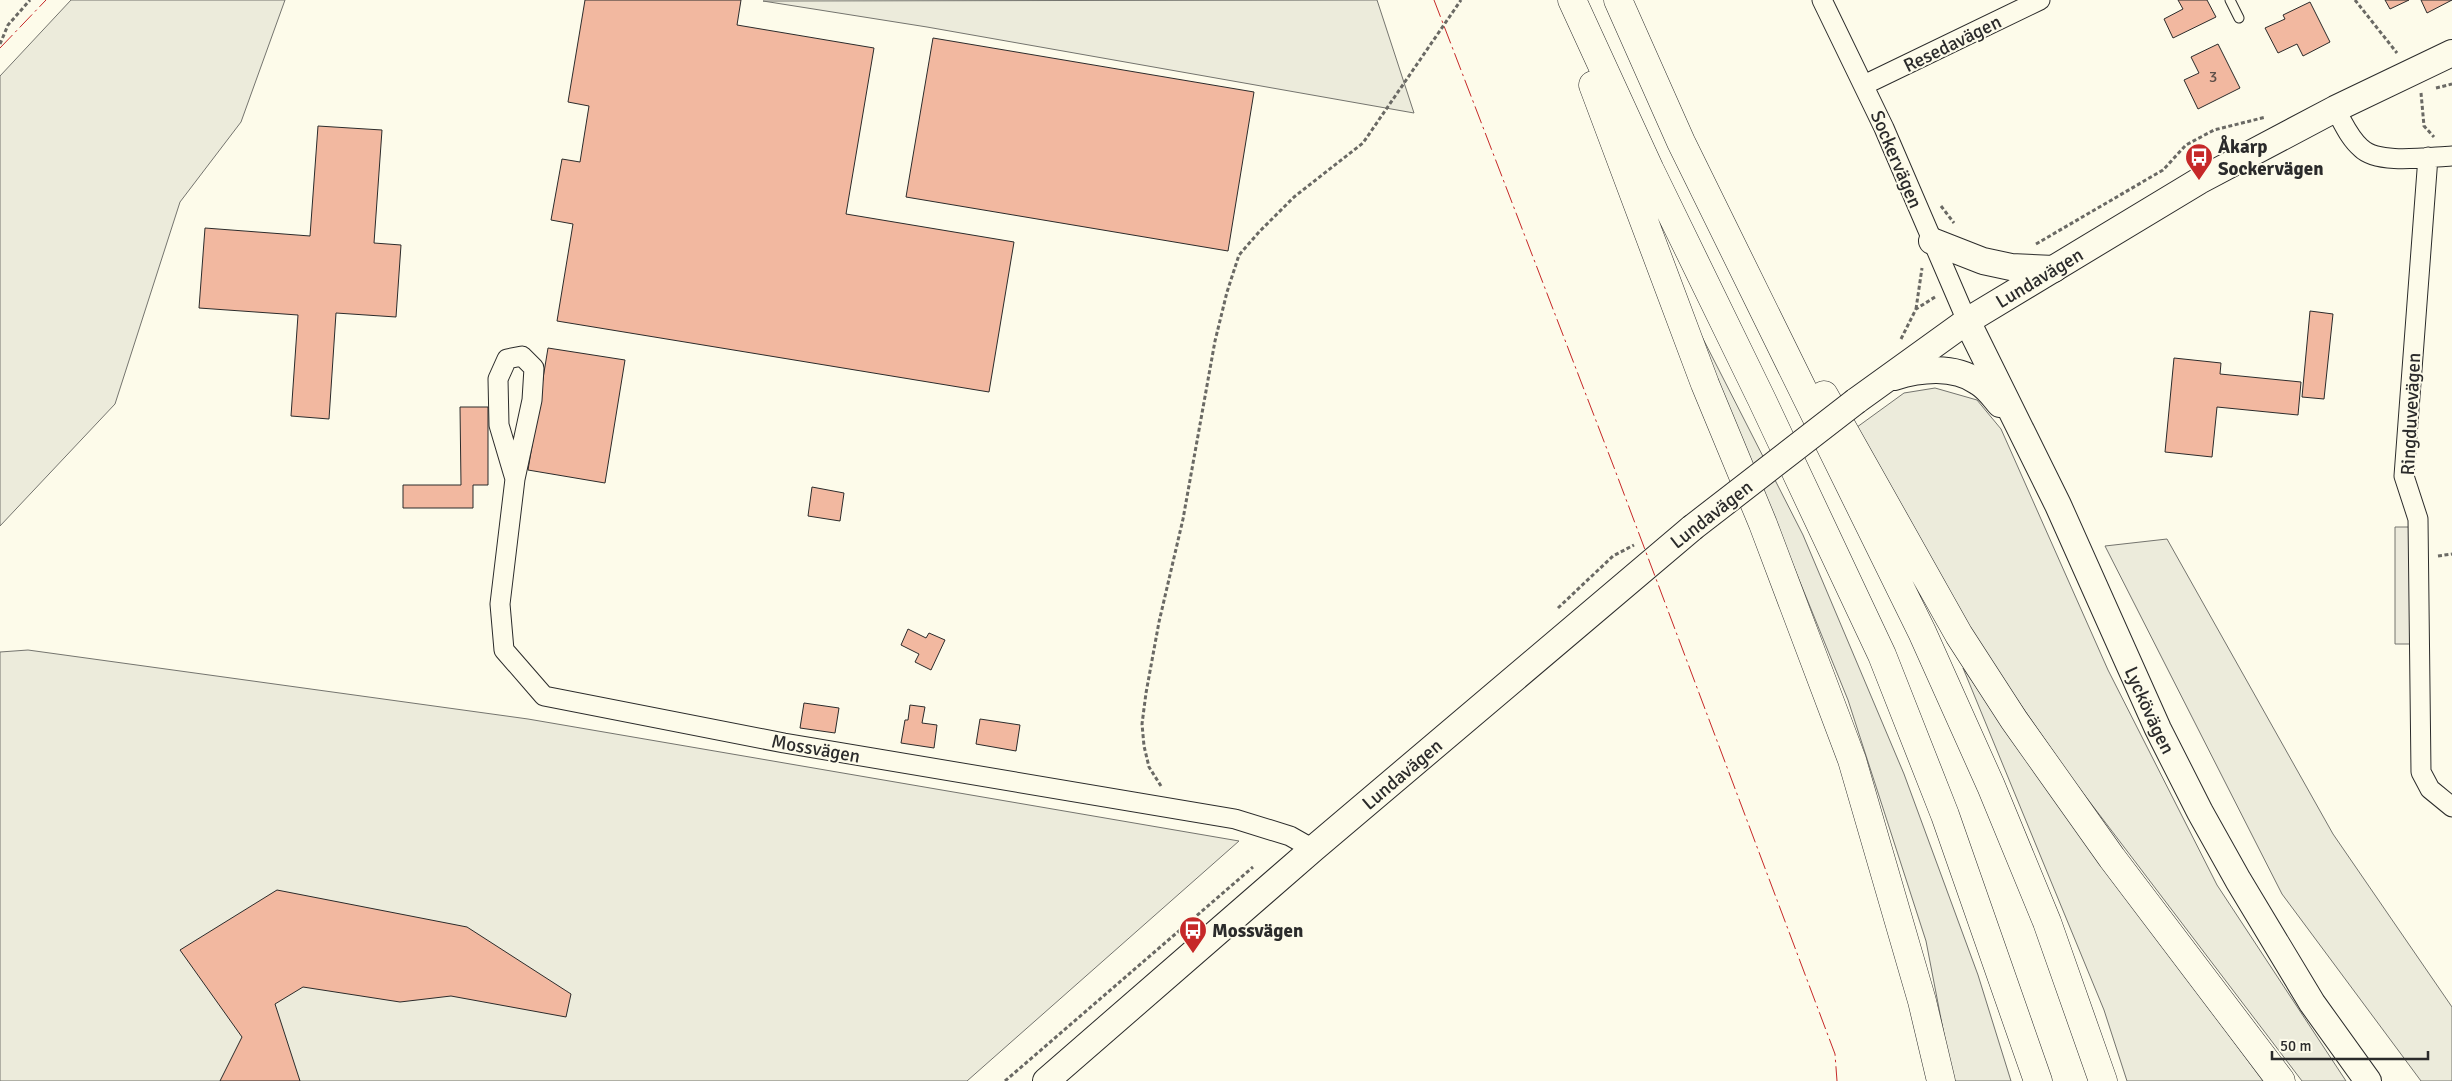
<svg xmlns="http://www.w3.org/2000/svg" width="2452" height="1081" viewBox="0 0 2452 1081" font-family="Signika,sans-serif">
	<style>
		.green { fill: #ecebdb; stroke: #74746e }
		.parking { fill: #eceadb; stroke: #74746e }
		.building { fill: #f2b8a0; stroke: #2b2b2b }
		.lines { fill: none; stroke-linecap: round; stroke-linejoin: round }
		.service-casing { stroke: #2b2b2b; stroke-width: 11 }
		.minor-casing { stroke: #2b2b2b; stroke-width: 21 }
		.secondary-casing { stroke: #2b2b2b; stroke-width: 28 }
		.motorway-casing { stroke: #2b2b2b; stroke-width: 29 }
		.path { stroke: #6a6964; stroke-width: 3; stroke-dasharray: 4 2.5; stroke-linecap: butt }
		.service { stroke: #fdfbea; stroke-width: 9 }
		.minor { stroke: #fdfbea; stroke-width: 19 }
		.secondary { stroke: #fdfbea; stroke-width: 26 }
		.motorway { stroke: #fdfbea; stroke-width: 28 }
		.secondary-bridge-casing { stroke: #2b2b2b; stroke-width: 28; stroke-linecap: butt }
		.secondary-bridge { stroke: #fdfbea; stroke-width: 26 }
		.power { stroke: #c62828; stroke-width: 1; stroke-dasharray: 18 4 2.5 4; stroke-linecap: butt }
		.labels { text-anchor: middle; stroke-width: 4; stroke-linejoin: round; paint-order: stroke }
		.number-label { font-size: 16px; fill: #5d4e48 }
		.street-label { font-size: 19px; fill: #2b2b2b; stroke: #fdfbea }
		.poi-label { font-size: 19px; font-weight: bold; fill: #2b2b2b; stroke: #fdfbea; text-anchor: start }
	</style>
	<rect width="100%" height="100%" fill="#fdfbea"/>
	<path class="green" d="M71 0H285L241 122 180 202 115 404 0 526V76Z
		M1377 0 1414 113 927 27 763 1Z
		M1693 319 1803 535 1904 774 1978 975 2011 1081H1953L1926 941 1848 700Z
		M1935 388 1977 400 2001 429 2108 670 2217 885 2346 1081H2302L2070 776 1971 633 1853 430 1904 393Z
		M2167 539 2333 834 2452 1007V1081H2421L2282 894 2105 546Z
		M28 650 528 719 1239 841 967 1081H0V652Z
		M1963 668 2070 821 2263 1081H2127L2104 1010Z"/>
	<path class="parking" d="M2395 527H2410L2411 644H2395Z"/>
	<path class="building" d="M585 0H741L737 25 874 48 846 214 1014 242 989 392 557 321 573 224 551 220 562 159 580 162 589 106 568 102Z
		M2178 0H2207L2216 17 2173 38 2164 19 2183 9Z
		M2385 0H2409L2390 9Z
		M2421 0H2452L2427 13Z
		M2310 2 2330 42 2303 56 2297 44 2278 53 2265 28 2285 19 2283 15Z
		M933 38 1254 92 1228 251 906 197Z
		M2218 44 2240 88 2198 109 2184 80 2199 73 2191 57Z
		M318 126 382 130 374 243 401 245 396 317 336 313 329 419 291 416 298 315 199 308 205 228 310 236Z
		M2310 311 2333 314 2324 399 2302 397Z
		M548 348 625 360 605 483 528 470Z
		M2174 358 2221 363 2220 374 2301 382 2298 415 2217 407 2212 457 2165 452Z
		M460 407H488V485H473V508H403V485H461Z
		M812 487 844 493 840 521 808 516Z
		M908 629 926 638 929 633 945 640 931 670 915 662 919 654 901 645Z
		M804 703 839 708 835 733 800 728Z
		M910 705 925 707 922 723 937 725 934 748 901 743 905 720H908Z
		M980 719 1020 725 1016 751 976 744Z
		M277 890 467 927 571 994 566 1017 451 996 400 1002 303 987 275 1004 300 1081H220L242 1037 180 950Z"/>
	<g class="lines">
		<g class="service-casing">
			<path id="service" d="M2230 0 2239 18"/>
		</g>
		<g class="minor-casing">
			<path id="minor" d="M1822 0 1884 128 1967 321
				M1864 85 2040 0
				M2335 109C2343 122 2349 138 2361 148 2378 165 2428 157 2452 156
				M2428 157 2404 476 2418 519 2421 772 2430 789 2452 807
				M515 479 499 425 498 379 507 359 522 356 534 368 532 400 515 479 500 604 504 650 544 696 784 743 1235 819 1290 836 1313 849"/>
		</g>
		<g class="secondary-casing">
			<g id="secondary">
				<path d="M1932 241 1983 261 2011 267 2054 269"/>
				<path id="s1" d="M1967 321 2058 505 2158 729 2200 812 2238 880 2312 1003 2368 1081"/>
				<path d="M1894 377C1920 369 1954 365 1978 382 1987 387 1994 397 2000 404"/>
				<path id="s2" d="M1856 401 1967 321 2199 181 2335 109 2452 53"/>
				<path id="s3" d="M1046 1081 1313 849 1692 528"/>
			</g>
		</g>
		<g class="motorway-casing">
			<path id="motorway" d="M1572 0 1650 170 1762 400 1882 655 1945 815 2038 1081
				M1618 0 1681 142 1922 632 1991 786 2047 922 2103 1081
				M1593 85 1705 384 1763 524 1852 760 1922 1001 1941 1081
				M1824 395 1959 635 2014 720 2112 858 2281 1081"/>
		</g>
		<path class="path" d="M2355 0 2397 53
			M0 44 8 25 30 0
			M2436 88 2452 84
			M2421 93 2424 126 2434 137
			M1941 206 1954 223
			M2036 244 2163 170 2186 145 2214 130 2266 117
			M1916 309 1922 268
			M1901 339 1916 309 1935 297
			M2438 556 2452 554
			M1558 608 1613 556 1634 545
			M1161 786 1149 767 1144 746 1142 724 1146 693 1159 622 1183 519 1215 341 1227 292 1239 255 1259 232 1294 197 1363 143 1461 0
			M1005 1081 1253 867"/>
		<use href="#service" class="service"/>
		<use href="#minor" class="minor"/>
		<use href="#secondary" class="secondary"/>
		<use href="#motorway" class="motorway"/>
		<g class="secondary-bridge-casing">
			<path id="secondary-bridge" d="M1692 528 1856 401"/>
		</g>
		<use href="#secondary-bridge" class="secondary-bridge"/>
		<path class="power" d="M1434 0 1615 470 1835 1054 1837 1081
			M0 48 46 0"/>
	</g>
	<defs>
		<g id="bus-pin" transform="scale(1.4375)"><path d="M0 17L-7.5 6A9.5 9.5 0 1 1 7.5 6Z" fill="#c62828" stroke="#fdfbea"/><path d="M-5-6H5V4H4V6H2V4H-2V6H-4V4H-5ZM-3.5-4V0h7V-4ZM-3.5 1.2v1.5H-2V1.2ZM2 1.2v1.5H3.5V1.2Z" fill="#fff"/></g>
	</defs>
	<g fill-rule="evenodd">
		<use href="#bus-pin" x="2199" y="157"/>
		<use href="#bus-pin" x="1193" y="930"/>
	</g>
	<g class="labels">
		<g class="number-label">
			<text x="2213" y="82">3</text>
		</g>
		<g class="street-label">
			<text transform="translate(1952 43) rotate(-26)" y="7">Resedavägen</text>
			<text transform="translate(1897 159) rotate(67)" y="7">Sockervägen</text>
			<text dy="7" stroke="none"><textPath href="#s2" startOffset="221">Lundavägen</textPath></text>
			<text transform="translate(2410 414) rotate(-87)" y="7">Ringduvevägen</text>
			<text transform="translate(1711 514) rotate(-38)" y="7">Lundavägen</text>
			<text dy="7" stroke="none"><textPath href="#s1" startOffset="430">Lyckövägen</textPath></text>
			<text transform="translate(816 748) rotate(10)" y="7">Mossvägen</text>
			<text dy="7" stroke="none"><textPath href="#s3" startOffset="470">Lundavägen</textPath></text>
		</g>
		<g class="poi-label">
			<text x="2218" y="153">Åkarp<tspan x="2218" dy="22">Sockervägen</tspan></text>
			<text x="1212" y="937">Mossvägen</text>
		</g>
	</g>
	<path d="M2272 1051v8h156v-8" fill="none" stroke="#2b2b2b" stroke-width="2.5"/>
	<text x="2280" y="1051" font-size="15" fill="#2b2b2b" stroke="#fdfbea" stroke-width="4" paint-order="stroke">50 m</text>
</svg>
